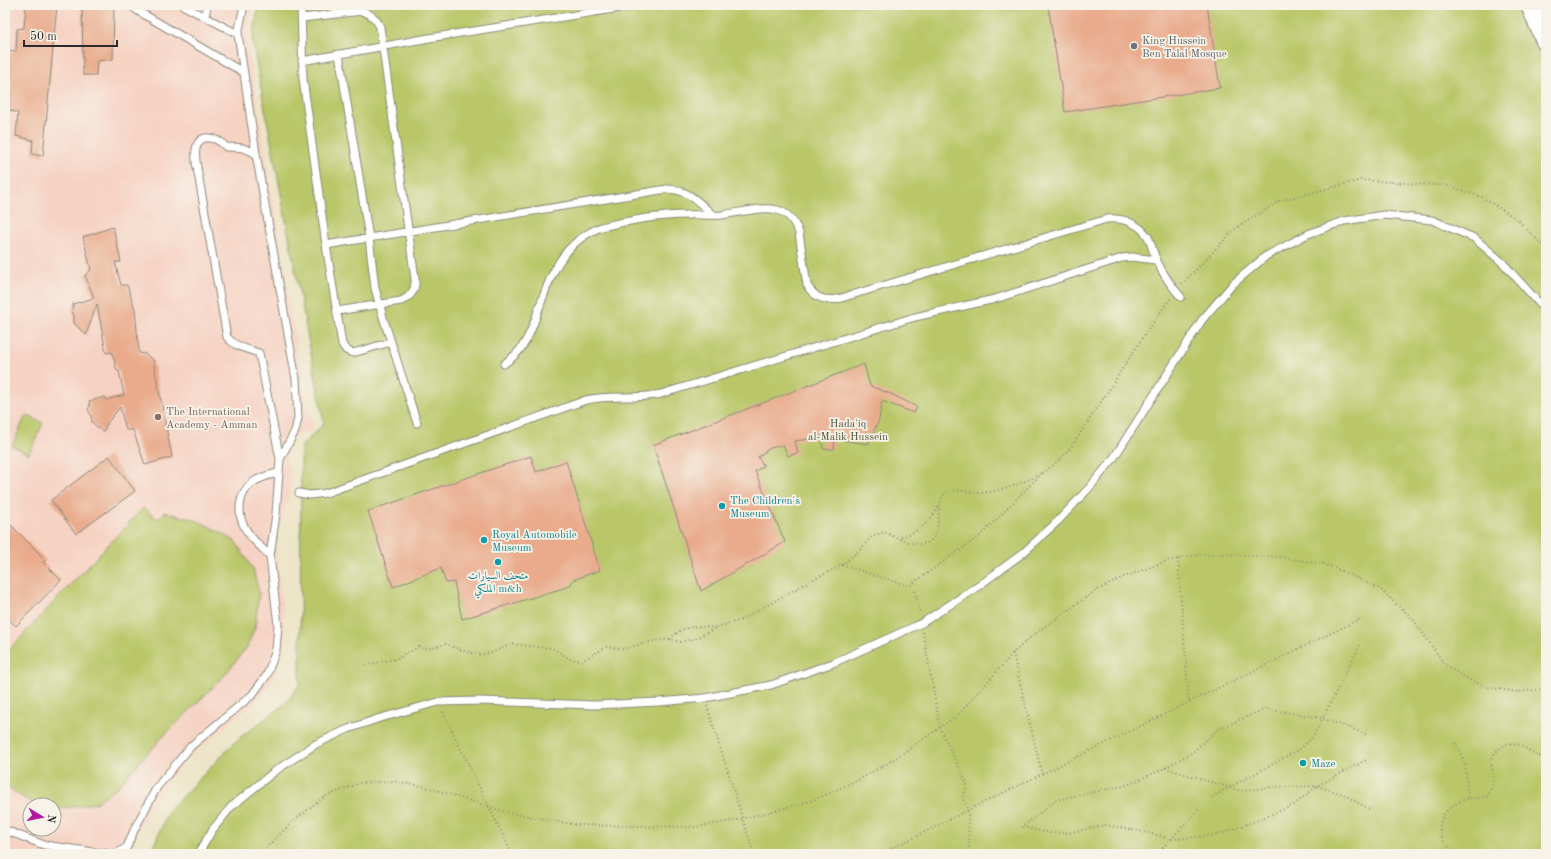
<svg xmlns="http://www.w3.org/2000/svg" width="1551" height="859" viewBox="0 0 1551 859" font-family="'Old Standard TT',Amiri,serif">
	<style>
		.built { fill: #f6d2c3; fill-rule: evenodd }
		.green { fill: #b9c769; stroke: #72794a }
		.building { fill: #e9ab8c }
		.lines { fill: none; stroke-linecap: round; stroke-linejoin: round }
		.lane-casing { stroke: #8c887a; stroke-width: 9 }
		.secondary-casing { stroke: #8c887a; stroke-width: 22 }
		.path { stroke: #8c887a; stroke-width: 2; stroke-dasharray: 1 3; stroke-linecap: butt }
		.lane { stroke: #fff; stroke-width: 7 }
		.secondary { stroke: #fff; stroke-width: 20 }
		.worship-dot { fill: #6b7280; stroke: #f7f3e8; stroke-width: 1.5 }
		.education-dot { fill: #8d6e63; stroke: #f7f3e8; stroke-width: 1.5 }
		.culture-dot { fill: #0f9aa8; stroke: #f7f3e8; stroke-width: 1.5 }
		.labels { text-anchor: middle; stroke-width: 3.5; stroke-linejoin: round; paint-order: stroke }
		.worship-label { font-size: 11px; fill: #5b616d; stroke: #f7f3e8; text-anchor: start }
		.education-label { font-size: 11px; fill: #785e54; stroke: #f7f3e8; text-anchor: start }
		.park-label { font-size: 11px; fill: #4e523a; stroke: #f7f3e8 }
		.culture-label { font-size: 11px; fill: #0d838f; stroke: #f7f3e8; text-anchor: start }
	</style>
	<rect width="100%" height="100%" fill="#f7f3e8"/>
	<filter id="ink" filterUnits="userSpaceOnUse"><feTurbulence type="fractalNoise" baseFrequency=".025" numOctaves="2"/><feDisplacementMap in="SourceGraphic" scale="8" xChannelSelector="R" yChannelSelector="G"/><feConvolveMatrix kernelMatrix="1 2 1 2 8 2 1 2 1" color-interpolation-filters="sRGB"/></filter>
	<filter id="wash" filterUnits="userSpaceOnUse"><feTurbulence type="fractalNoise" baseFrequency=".012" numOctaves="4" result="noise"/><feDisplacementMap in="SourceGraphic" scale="16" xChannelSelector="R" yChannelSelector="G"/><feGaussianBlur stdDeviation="0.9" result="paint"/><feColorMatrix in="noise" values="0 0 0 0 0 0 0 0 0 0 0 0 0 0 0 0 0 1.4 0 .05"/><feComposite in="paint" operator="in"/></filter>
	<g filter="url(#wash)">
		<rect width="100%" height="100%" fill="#ede5c8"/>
		<path class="built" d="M5 5H254L247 40 306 403 315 430 289 438 285 456 291 474V490L279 528 275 549 282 602 285 641 271 684 254 703 183 762 150 808 128 850 122 854H5ZM30 805H54V829H30Z"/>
		<path class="green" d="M259 5H1519L1546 73V854H150L169 810 238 739 285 704 300 684 301 447 324 423 252 40Z
			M26 415 43 423 29 454 12 446Z
			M143 508 158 519 165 512 196 520 218 531 235 541 253 569 259 593 255 627 247 647 223 677 158 742 117 787 96 803 60 809 54 808V805C32 805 22 798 5 785V654Z"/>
		<g id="blocks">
			<path class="building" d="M26 5H57L43 156 32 154 33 140 16 136 18 113 9 110 11 75H5V52L16 51 17 29 24 28Z
				M82 5H114L113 59 97 61 96 75H83Z
				M1048 5H1207L1220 88 1065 112Z
				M113 227 121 262H115L121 285H127L135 309 139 353 145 354 153 360 172 457 145 465 133 430H126L120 407 108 422 103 432 92 422 91 415 88 409 90 406 89 401 105 397 106 400 124 395 119 371H117L112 352 106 353 97 304 86 335 74 323V315L71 310 73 309V304L94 298 85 275 91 270 83 237Z
				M864 364 870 386 891 394 917 407 914 413 882 401 879 420 868 444 835 439 834 449H823L822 437 808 439 795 441 798 453 788 456 783 445 770 448 758 457 764 466 755 471 785 542 701 591 653 445Z
				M109 456 135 491 76 534 51 500Z
				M531 456 536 472 566 461 600 570 573 580 570 586 462 619 454 582 446 583 441 568 393 587 368 511Z
				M11 525 46 560 43 562 61 580 16 626 5 616V531Z"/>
		</g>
	</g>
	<g filter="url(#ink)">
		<use href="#blocks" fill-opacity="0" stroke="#8c887a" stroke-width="1"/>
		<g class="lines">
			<g class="lane-casing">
				<path id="lane" d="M133 5 134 8 138 11 243 72
					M182 5 238 34
					M301 5 303 79 326 245 342 344 346 350 353 353 391 342
					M205 17 207 5
					M302 18 362 11C371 14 376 18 380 27L415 279C416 290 411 297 401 301L337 311
					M339 54 369 238 375 288 383 317 417 423
					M302 61 429 38 639 5
					M256 154C246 147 238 147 226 147 217 137 199 132 196 149 195 153 196 158 196 162L227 337C235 347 247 349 259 353L280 459
					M326 245 667 189C687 189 699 202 713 215
					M504 364C508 361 512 358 516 354 527 343 533 326 538 311 551 274 562 243 601 227 625 221 661 215 686 215 698 214 710 216 722 215 738 213 762 206 777 210 789 213 795 222 799 233L807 285C814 298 824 301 838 299L1107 219C1123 218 1139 223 1148 237 1152 245 1153 253 1157 261 1163 274 1171 286 1181 297
					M299 493 310 495 326 493 586 400C611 394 636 400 661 394L915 317 995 299 1122 258 1132 257 1156 260
					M270 556C261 547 251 539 245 528 237 514 238 494 252 483 260 477 269 475 278 473
					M5 830 44 845 108 854
					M116 854 127 847 135 828 157 787 191 746 252 695 267 675 276 650 278 625 270 556 276 514 280 459 295 431 298 418 296 379 256 154 238 34 244 5
					M198 854 213 829 231 807 275 771 316 744 348 729 377 719 438 702 480 701 595 705 659 702 705 698 771 685 833 663 922 623 980 585 1023 553 1058 521 1089 488 1113 459 1202 320 1233 284 1266 256 1308 234 1344 221 1384 215 1432 220 1474 238 1503 263 1539 303 1546 312"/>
			</g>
			<g class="secondary-casing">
				<path id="secondary" d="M1531 5 1546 41"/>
			</g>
			<path class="path" d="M1182 284 1235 229 1279 201 1361 180 1450 186 1482 197 1517 219 1546 249
				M901 537C920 531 928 524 939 506
				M1178 559 1189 702
				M842 565 909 586 980 536 1042 473
				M915 591 920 614
				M923 632 940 728 967 784 963 798 968 810 969 854
				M670 639C684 624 696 627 715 627
				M1013 653 1042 774
				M366 665 400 658 405 653 411 651 418 647 428 649 445 644 465 651 478 655 491 653 512 644 540 647 552 648 570 659 582 661 606 647 623 649 654 641 670 639 679 642 695 639 717 627 741 620 808 582 842 565 859 551 870 538 883 532C894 536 906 542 917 544 920 545 923 543 926 543 945 537 933 501 947 492 953 488 971 493 979 493 1001 492 1023 483 1042 473 1066 460 1080 433 1095 411 1120 374 1143 334 1171 298
				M707 706 754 854
				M443 712 512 854
				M1366 734 1322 718 1265 709 1218 729 1193 752 1165 768 1127 785 1056 800 1022 827 1050 833H1067L1106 825 1144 832 1171 839 1217 835 1258 820 1294 805 1317 786 1368 759
				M1455 743 1465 763 1468 798
				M1165 768 1241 791 1271 787 1317 786 1343 794 1371 810
				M1212 797 1300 749 1313 737 1361 643
				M260 854 292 822 324 797 360 783 392 781 426 787 509 813 578 825 695 827 738 820 811 801 858 780 896 758 958 715 1013 653 1033 635 1095 591 1124 577 1167 561 1195 555 1225 554 1279 557 1324 564 1344 572 1380 589 1413 619 1445 665 1464 677 1487 687 1518 692 1546 689
				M881 854 968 810 1360 619
				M1157 854 1199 809
				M1459 854C1433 841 1434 814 1459 802 1468 797 1477 799 1487 796 1490 791 1493 784 1493 778 1493 769 1488 760 1496 752 1518 730 1526 757 1546 757"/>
			<use href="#lane" class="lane"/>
			<use href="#secondary" class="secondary"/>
		</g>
	</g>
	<circle class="worship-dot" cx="1134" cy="46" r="4"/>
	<circle class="education-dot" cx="158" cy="417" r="4"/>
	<g class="culture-dot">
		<circle cx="722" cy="506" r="4"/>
		<circle cx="484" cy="540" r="4"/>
		<circle cx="498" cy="562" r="4"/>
		<circle cx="1303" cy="763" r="4"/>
	</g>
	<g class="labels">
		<g class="worship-label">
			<text x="1142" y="44">King Hussein<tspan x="1142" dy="13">Ben Talal Mosque</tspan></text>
		</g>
		<g class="education-label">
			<text x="166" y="415">The International<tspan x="166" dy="13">Academy - Amman</tspan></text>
		</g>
		<g class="park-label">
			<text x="848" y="427">Hada'iq<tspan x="848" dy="13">al-Malik Hussein</tspan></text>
		</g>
		<g class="culture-label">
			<text x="730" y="504">The Children's<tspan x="730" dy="13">Museum</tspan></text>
			<text x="492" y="538">Royal Automobile<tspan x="492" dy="13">Museum</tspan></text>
			<text x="498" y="579" text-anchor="middle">متحف السيارات<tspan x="498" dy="13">الملكي m&amp;h</tspan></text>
			<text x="1311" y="767">Maze</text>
		</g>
	</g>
	<rect width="1551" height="859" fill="none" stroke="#f7f3e8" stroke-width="20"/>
	<g transform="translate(42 817) rotate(100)"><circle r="19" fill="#f7f3e8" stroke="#a5a39c"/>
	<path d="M0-3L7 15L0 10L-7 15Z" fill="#b5179e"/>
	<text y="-6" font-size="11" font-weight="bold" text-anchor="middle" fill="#2b2b2b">N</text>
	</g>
	<path d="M24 40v6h93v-6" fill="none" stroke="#2b2b2b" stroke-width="2"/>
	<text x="30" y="40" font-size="12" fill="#2b2b2b" stroke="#f7f3e8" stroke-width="3" paint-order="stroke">50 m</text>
</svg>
